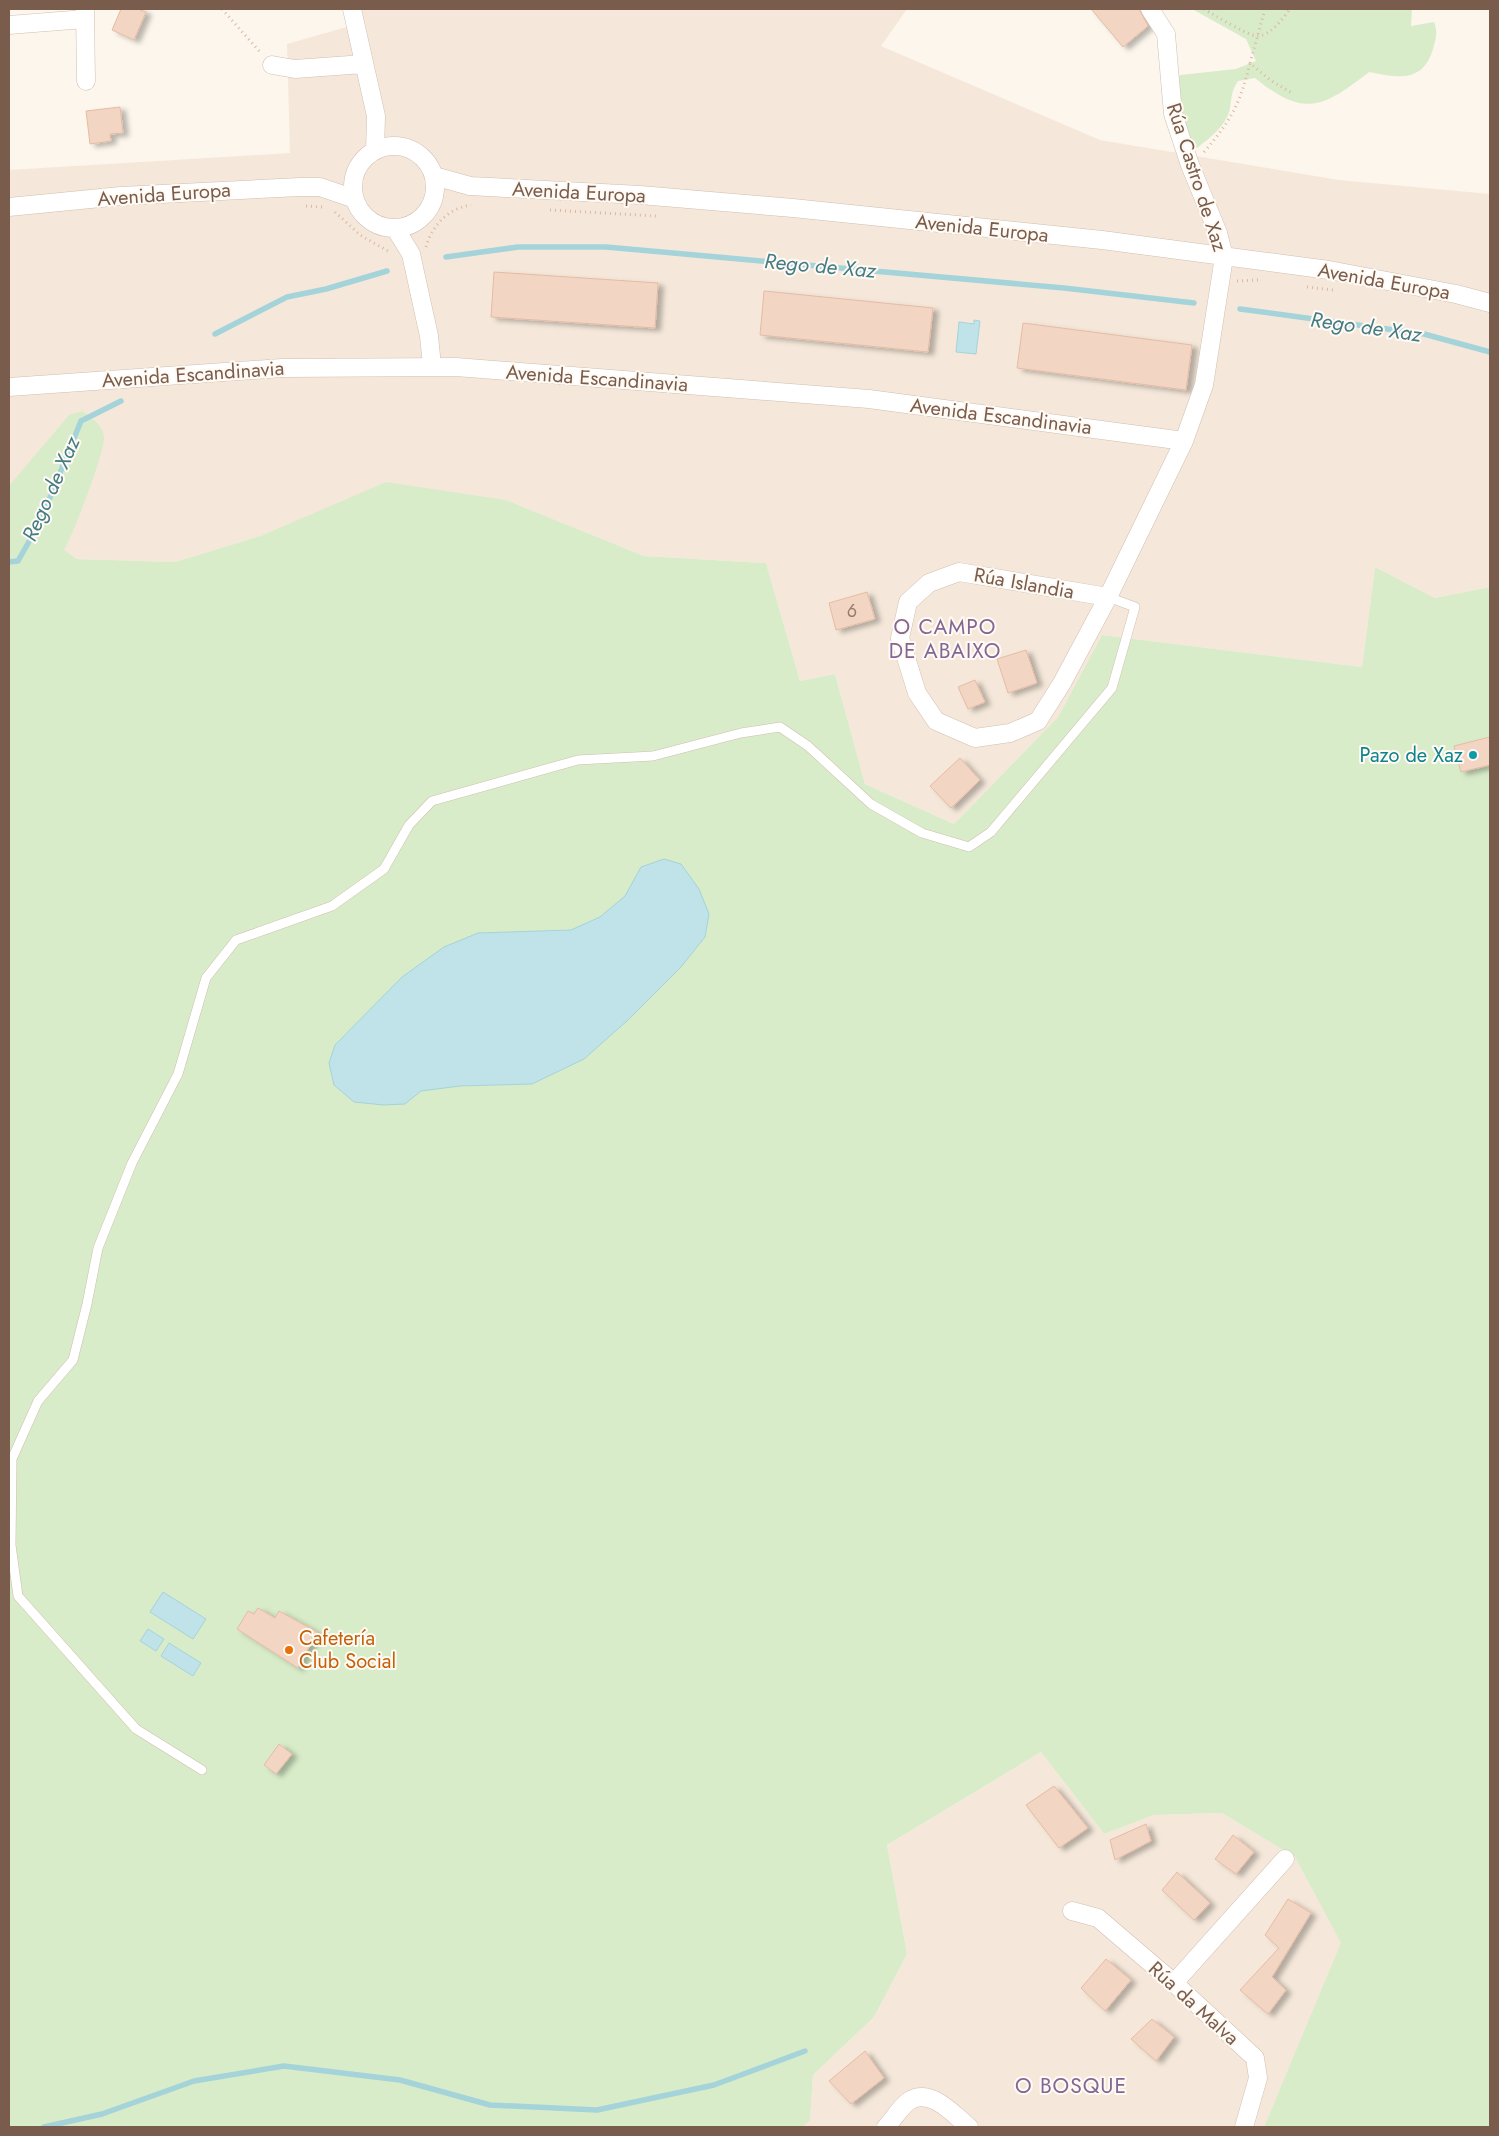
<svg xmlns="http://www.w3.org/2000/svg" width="1499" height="2136" viewBox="0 0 1499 2136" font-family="Jost,sans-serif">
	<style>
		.residential { fill: #f5e8da }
		.green { fill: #d8ecc9 }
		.water { fill: #bfe3e8; stroke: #a5d3da }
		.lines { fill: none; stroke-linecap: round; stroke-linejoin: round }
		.stream { stroke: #a5d3da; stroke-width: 5.5 }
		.building { fill: #f3d5c3; stroke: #e6bba3; filter: url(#shadow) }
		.lane-casing { stroke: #d1beb0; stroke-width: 10 }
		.street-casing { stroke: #d1beb0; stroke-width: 19 }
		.path { stroke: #d9b8a5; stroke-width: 3; stroke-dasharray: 1 4; stroke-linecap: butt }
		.lane { stroke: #fff; stroke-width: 9 }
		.street { stroke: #fff; stroke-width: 18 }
		.culture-dot { fill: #0f9aa8; stroke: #fffaf3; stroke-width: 2 }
		.food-dot { fill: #e8710a; stroke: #fffaf3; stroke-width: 2 }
		.labels { text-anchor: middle; stroke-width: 4; stroke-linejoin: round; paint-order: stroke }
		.number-label { font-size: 18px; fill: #987a6a }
		.street-label { font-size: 20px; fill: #7a5c4d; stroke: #fffaf3 }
		.culture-label { font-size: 20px; fill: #0d838f; stroke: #fffaf3; text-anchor: end }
		.food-label { font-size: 20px; fill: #c56008; stroke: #fffaf3; text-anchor: start }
		.water-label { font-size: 21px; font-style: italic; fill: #437c86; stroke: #fffaf3 }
		.neighbourhood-label { font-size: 21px; letter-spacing: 1px; fill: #846695; stroke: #fffaf3 }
	</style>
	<defs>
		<filter id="shadow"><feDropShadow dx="5.5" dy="3" stdDeviation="2.5" flood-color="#0004"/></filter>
	</defs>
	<rect width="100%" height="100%" fill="#fdf6ec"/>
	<path class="residential" d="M347 9H907L881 46 1100 140 1339 180 1490 194V587L1435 598 1375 567 1362 667 1102 635 1058 717 954 824 865 784 835 674 800 681 766 563 644 556 506 500 263 535 175 562 77 559 9 517V170L290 153 287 44 350 26Z
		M1041 1752 1104 1834 1154 1815 1222 1813 1295 1857 1342 1943 1264 2127H802L810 2121 813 2075 874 2017 907 1954 887 1845Z"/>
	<path class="green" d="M1192 9H1412L1411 26 1434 22C1438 33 1436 38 1433 49 1423 83 1398 78 1369 72 1323 108 1304 118 1255 78L1238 81C1231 92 1232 96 1230 108 1227 125 1210 138 1197 148L1178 138 1174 85 1180 75 1236 69 1256 61 1246 39Z
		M82 411C91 417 103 425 104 437 105 452 73 535 64 550L77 559 175 562 263 535 386 482 506 500 644 556 766 563 800 681 835 674 865 784 954 824 1058 717 1102 635 1362 667 1375 567 1435 598 1490 587V2127H1264L1341 1943 1295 1857 1222 1813 1154 1815 1104 1834 1041 1752 887 1845 907 1954 874 2017 813 2075 810 2121 802 2127H9V486L69 415Z"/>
	<path class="water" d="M974 320 980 321 976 354 956 352 959 322 974 324Z
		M664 859 681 864 699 889 709 914 705 937 681 967 628 1020 584 1059 532 1084 460 1086 421 1091 405 1104 384 1105 354 1102 334 1085 329 1063 335 1045 402 977 444 947 478 933 571 930 600 917 625 896 641 867Z
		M163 1592 206 1619 193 1639 150 1612Z
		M148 1629 164 1639 156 1651 140 1641Z
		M169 1643 201 1663 193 1676 161 1656Z"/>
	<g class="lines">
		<path class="stream" d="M446 257 518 247H606L1064 288 1194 303
			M1240 309 1424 334 1490 352
			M215 334 287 297 326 289 387 271
			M9 562 18 561 40 522 81 421 121 401
			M44 2127 102 2114 194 2081 284 2066 400 2080 490 2105 597 2110 714 2085 805 2051"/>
	</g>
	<path class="building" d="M121 9H138L146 12 134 40 112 30Z
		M1091 9H1139L1148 26 1123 47Z
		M120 107 123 133 110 134 111 141 90 144 86 111Z
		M494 272 658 283 655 328 491 317Z
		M764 291 933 308 928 352 760 335Z
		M1023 323 1192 345 1186 390 1017 368Z
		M867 592 875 619 836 630 829 603Z
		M1026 650 1037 683 1008 693 997 659Z
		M975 680 985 702 968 709 958 687Z
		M1490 737V765L1461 772 1454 746Z
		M960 758 980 780 951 808 930 786Z
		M258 1608 275 1618 279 1611 317 1632 298 1668 237 1629 248 1611 254 1614Z
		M279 1744 292 1754 276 1774 264 1765Z
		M1054 1786 1088 1828 1059 1848 1026 1805Z
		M1146 1824 1151 1841 1115 1860 1110 1840Z
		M1233 1835 1254 1852 1236 1874 1215 1859Z
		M1177 1872 1210 1903 1194 1920 1162 1890Z
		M1288 1899 1311 1913 1272 1977 1286 1990 1268 2014 1240 1990 1279 1948 1265 1935Z
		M1106 1959 1131 1980 1105 2011 1081 1988Z
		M1152 2019 1174 2037 1156 2061 1131 2039Z
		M865 2051 884 2078 851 2104 829 2081Z"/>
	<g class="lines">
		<g class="lane-casing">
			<path id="lane" d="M202 1770 136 1729 18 1596 11 1545 12 1459 38 1401 73 1360 87 1304 98 1248 132 1163 178 1074 206 978 236 940 332 906 384 869 409 825 432 801 578 760 653 756 741 733 780 727 808 746 871 804 922 833 969 847 991 832 1112 688 1135 607 1108 597"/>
		</g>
		<g class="street-casing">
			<path id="street" d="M85 9 86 81
				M352 9 376 116 375 151
				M9 25 85 19
				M272 65 295 69 364 64
				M353 187a41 41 0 1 1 82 0a41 41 0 1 1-82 0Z
				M434 176 470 186 640 195 793 208 1102 240 1329 270 1456 294 1490 303
				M9 207 121 196 300 187H320L355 199
				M395 228 411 254 429 336 432 366
				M9 387 282 368 456 367 869 399 1184 441
				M1108 597 959 572 929 583 908 602 900 638 917 693 936 721 975 738 1010 733 1038 721 1062 683 1108 597 1184 441 1204 385 1224 257 1218 233 1190 165 1173 114 1166 34 1150 9
				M1072 1911 1098 1918 1174 1983 1255 2058 1258 2078 1244 2127
				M1174 1983 1285 1859
				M886 2127C893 2120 901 2106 909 2101 931 2087 954 2115 969 2127"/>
		</g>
		<path class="path" d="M222 9 261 53
			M1204 9C1215 15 1246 35 1257 36 1271 36 1283 18 1290 9
			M1265 9 1250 63 1270 80 1292 93
			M1204 152C1232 119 1240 104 1250 63
			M306 206 322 207
			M550 210 656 216
			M335 212 360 235 388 251
			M426 247C432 225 449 208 471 205
			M1237 281 1259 280
			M1307 287 1333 290"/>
		<use href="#lane" class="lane"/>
		<use href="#street" class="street"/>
	</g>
	<circle class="culture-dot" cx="1473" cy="755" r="5"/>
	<circle class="food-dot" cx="289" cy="1650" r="5"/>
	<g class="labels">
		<g class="number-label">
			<text x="852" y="617">6</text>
		</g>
		<g class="street-label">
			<text transform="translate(1197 177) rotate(72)" y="7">Rúa Castro de Xaz</text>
			<text transform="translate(579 192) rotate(3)" y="7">Avenida Europa</text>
			<text transform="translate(164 194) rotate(-4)" y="7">Avenida Europa</text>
			<text transform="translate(982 228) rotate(6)" y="7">Avenida Europa</text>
			<text transform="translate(1384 281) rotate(10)" y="7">Avenida Europa</text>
			<text transform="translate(193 374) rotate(-4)" y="7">Avenida Escandinavia</text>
			<text transform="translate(597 378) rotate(4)" y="7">Avenida Escandinavia</text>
			<text transform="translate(1001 416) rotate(7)" y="7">Avenida Escandinavia</text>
			<text transform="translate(1024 583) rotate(10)" y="7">Rúa Islandia</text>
			<text transform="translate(1194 2003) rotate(42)" y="7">Rúa da Malva</text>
		</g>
		<g class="culture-label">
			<text x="1463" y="762">Pazo de Xaz</text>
		</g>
		<g class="food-label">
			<text x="299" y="1645">Cafetería<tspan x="299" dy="23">Club Social</tspan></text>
		</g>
		<g class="water-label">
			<text transform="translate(820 266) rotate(5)" y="7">Rego de Xaz</text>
			<text transform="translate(1366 327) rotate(8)" y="7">Rego de Xaz</text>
			<text transform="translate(51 489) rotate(-66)" y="7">Rego de Xaz</text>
		</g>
		<g class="neighbourhood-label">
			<text x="945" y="634">O CAMPO<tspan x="945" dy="24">DE ABAIXO</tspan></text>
			<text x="1071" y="2093">O BOSQUE</text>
		</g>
	</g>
	<rect width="1499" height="2136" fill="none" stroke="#7a5c4d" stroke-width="20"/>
</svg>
